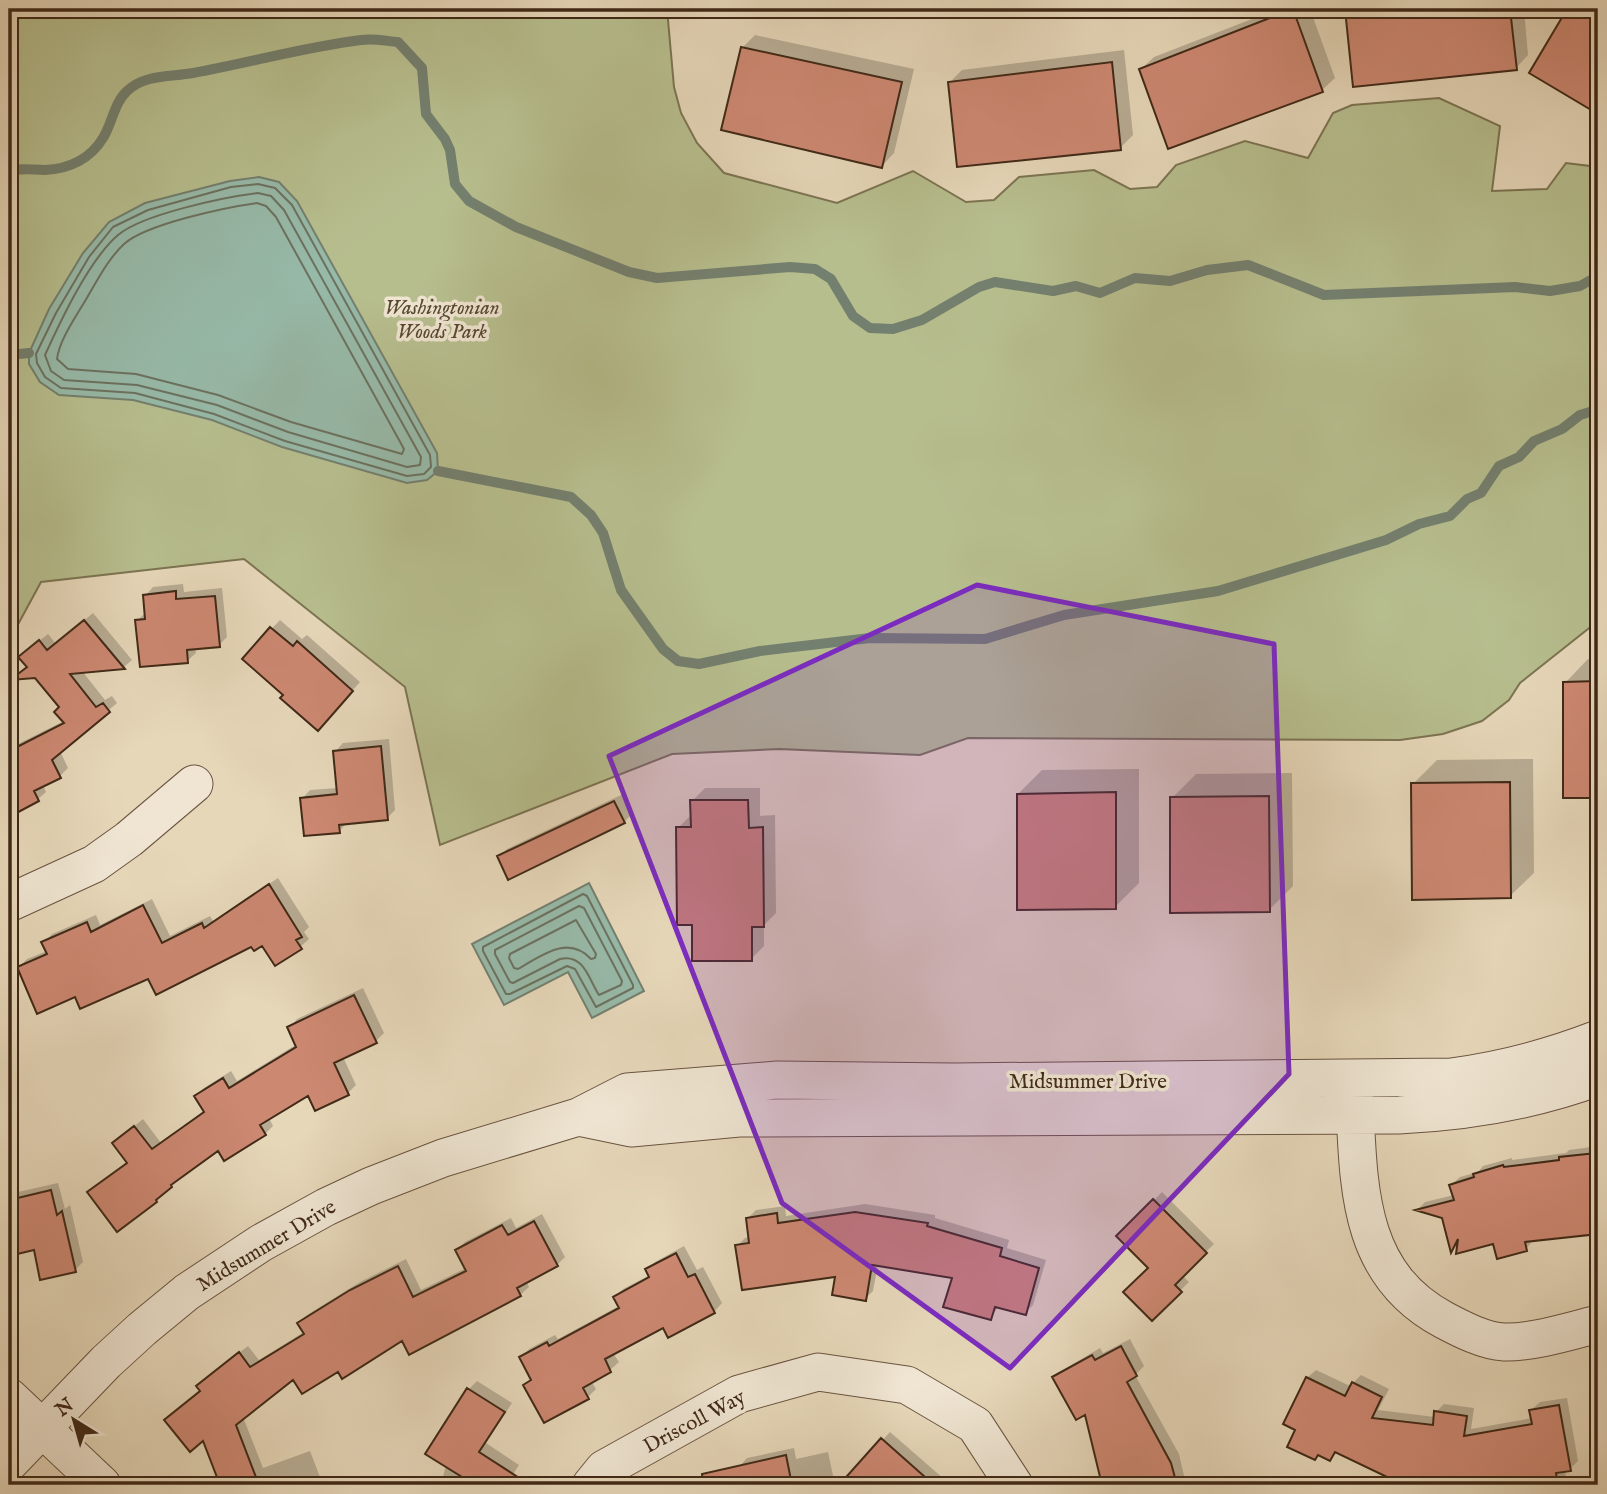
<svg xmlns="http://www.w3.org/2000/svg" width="1607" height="1494" viewBox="0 0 1607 1494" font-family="'IM FELL English',serif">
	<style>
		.green { fill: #b7be8e; stroke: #7c7452; stroke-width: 2 }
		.water { fill: #97baa9; stroke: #74806f; stroke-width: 2 }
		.shadow { fill: #0003 }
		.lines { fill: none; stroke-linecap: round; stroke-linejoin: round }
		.shore { stroke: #6c7260; stroke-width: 2 }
		.stream { stroke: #74806f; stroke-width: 10 }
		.building { fill: #cd8872; stroke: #402917; stroke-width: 2 }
		.street-casing { stroke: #6a5440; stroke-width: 39 }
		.street { stroke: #efe5d2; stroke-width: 37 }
		.marked { fill: #7b2cbf; fill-opacity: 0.2; stroke: #7b2cbf; stroke-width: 5; stroke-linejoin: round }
		.labels { text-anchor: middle; stroke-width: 7; stroke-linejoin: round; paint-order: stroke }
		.park-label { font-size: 21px; font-style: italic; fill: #58472f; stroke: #efe5d2 }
		.street-label { font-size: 21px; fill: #402917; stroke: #efe5d2 }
	</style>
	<rect width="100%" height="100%" fill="#e6d7b9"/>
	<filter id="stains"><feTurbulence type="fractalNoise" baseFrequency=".00286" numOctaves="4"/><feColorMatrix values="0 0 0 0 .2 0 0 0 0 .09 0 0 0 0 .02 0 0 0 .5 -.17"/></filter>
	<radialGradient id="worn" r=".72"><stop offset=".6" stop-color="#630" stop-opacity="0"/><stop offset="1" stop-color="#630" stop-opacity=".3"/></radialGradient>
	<path class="green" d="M9 9H667L674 87 681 113 697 143 724 173 837 203 913 171 966 202 994 200 1019 177 1094 170 1130 189 1157 187 1176 165 1245 141 1308 158 1333 113 1352 105 1439 98 1500 126 1492 191 1547 189 1566 163 1598 167V621L1520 683 1509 700 1482 721 1443 734 1400 740 968 738 920 755 779 749 672 754 440 845 405 687 244 559 41 582 9 641Z"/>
	<path class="water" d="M259 177 279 182 297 201 437 453 438 471 427 480 407 483 282 447 212 420 133 400 59 395 40 382 29 364V353L49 309 83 253 109 222 145 203 230 181Z
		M589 883 644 991 592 1018 568 972 504 1005 472 944Z"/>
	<path class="shadow" d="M1278 9H1310L1335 78 1322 90 1141 69 1154 57Z
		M1346 9H1524L1528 55 1516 68 1354 85Z
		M1569 9H1598V112L1532 73Z
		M755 35 914 69 894 153 882 166 742 48Z
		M1124 50 1133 135 1120 148 950 82 962 70Z
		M183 584 184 592 222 588 227 637 219 645 195 647 196 653 187 661 137 621 146 612 145 596 153 587Z
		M93 613 132 660 124 667 82 671 105 700 112 696 117 703 60 751 68 768 60 776 43 785 46 792 37 800 9 815V736L14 746 64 721 61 707 28 666 29 649 48 634 56 644Z
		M280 620 302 639 307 635 360 682 326 721 285 695 244 658Z
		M1588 659H1598V796H1565V683Z
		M389 739 395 810 387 818 348 822 339 831 302 799 310 790 338 788 335 752 343 743Z
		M1533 759 1534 873 1510 896 1413 784 1437 760Z
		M1139 769V883L1115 907 1018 794 1042 770Z
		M1292 773 1293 886 1269 910 1172 798 1196 774Z
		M705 788H760V816L775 815 776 913 764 925V946L751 959 694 923 678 828 691 815 692 801Z
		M623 794 632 814 624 822 499 857 507 849Z
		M278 878 309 927 304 932 309 939 300 947 262 943 252 945 149 976 76 994 19 967 27 959 47 951 44 943 52 934 96 915 100 925 152 899 170 936 210 916 213 921Z
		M363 988 384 1033 376 1041 343 1057 356 1085 348 1093 309 1094 269 1118 273 1126 265 1134 219 1149 179 1178 156 1201 98 1184 128 1162 114 1143 143 1119 161 1143 205 1110 196 1096 204 1088 231 1071 237 1081 297 1044 289 1028 297 1019Z
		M1598 1146V1232L1534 1239 1526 1249 1494 1242 1460 1243 1452 1250 1443 1217 1418 1209 1425 1202 1454 1195 1451 1185 1460 1177 1478 1172 1483 1166 1512 1158V1160L1566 1153 1569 1150Z
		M58 1183 65 1209 70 1205 83 1262 75 1270 35 1248 9 1254V1194Z
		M1162 1192 1214 1244 1182 1275 1189 1282 1152 1318 1150 1268 1119 1236Z
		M865 1204 935 1215V1218L1009 1240 1007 1248 1046 1260 1033 1305 1025 1313 999 1306 990 1318 954 1277 878 1264 873 1291 865 1299 837 1275 737 1246 745 1238 750 1237 748 1218 756 1210 785 1206 786 1216Z
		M542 1214 565 1257 557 1265 526 1281 529 1287 520 1295 294 1377 243 1417 263 1468 310 1451 323 1485H221L204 1438 202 1390 206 1378 248 1346 259 1360 304 1332 299 1323 307 1315 360 1282 406 1259 421 1290 466 1268 457 1250 465 1242 511 1218 516 1228Z
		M684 1246 697 1270 703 1267 722 1303 714 1312 664 1325 613 1353 619 1362 610 1370 591 1381 596 1389 588 1397 526 1385 532 1378 521 1358 529 1349 555 1335 558 1339 619 1306 615 1297 623 1289 650 1275 647 1270 655 1262Z
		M1130 1339 1144 1366 1135 1375 1179 1454 1184 1476 1177 1482 1178 1485H1104L1086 1412 1054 1378 1063 1370 1100 1348 1103 1353Z
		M1316 1370 1350 1386 1361 1375 1389 1389 1378 1410 1435 1417 1436 1412 1444 1404 1474 1408 1471 1429 1533 1418 1531 1410 1540 1402 1567 1398 1578 1461 1570 1469 1565 1470 1566 1475 1557 1483 1551 1485H1515L1514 1479 1480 1485H1402L1403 1478 1337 1451 1330 1459 1319 1454 1315 1458 1298 1429 1307 1378Z
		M477 1381 512 1403 486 1443 519 1465 506 1485H441L446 1465 428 1453 469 1389Z
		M890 1432 944 1479 940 1483 943 1485H841Z
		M794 1448 796 1459 828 1452 835 1485H743L739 1467 747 1458Z"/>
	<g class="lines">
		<path class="shore" d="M258 184 275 188 292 205 430 455 431 467 424 474 407 476 285 441 214 414 135 393 61 388 45 377 37 363 36 354 56 313 89 257 113 227 148 210 231 187Z
			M258 193 271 196 284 210 421 457 420 465 407 467 288 432 217 405 137 385 64 380 51 371 45 355C61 320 89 260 118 235 143 214 225 197 258 193Z
			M257 203 266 206 276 217 404 449 402 454 291 422 218 395 136 374 68 369 57 359C59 342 73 321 82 306 95 285 106 261 124 244 146 224 227 207 257 203Z
			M583 894 587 896 633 985V988L596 1007 575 969 567 966 510 994H506L483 951V947Z
			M579 906 584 908 622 981 621 985 599 995C589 980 584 953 560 959L513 983 510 982 495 954V950Z
			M576 920 596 954 595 958 591 959C568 934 541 956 518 969L514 968 509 958 510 954Z"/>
		<path class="stream" d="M9 172C21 167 32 170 45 170 70 169 91 158 103 138 112 124 114 103 127 91 145 74 171 77 193 73 249 63 304 47 361 40 372 38 386 41 398 42L422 68 426 114 445 139 450 150 455 184 469 201 516 227 629 272 657 278 790 267 815 269 831 279 853 316 870 328 893 329 922 320 979 287 995 282 1053 291 1076 286 1100 293 1135 278 1170 281 1207 270 1248 265 1324 295 1515 287 1550 291 1580 286 1598 276
			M9 355 29 353
			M438 471 571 497 591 515 603 533 621 590 663 649 678 661 699 664 760 651 870 638 985 639 1064 615 1218 591 1386 540 1419 524 1450 516 1467 499 1481 493 1499 466 1519 457 1534 441 1562 429 1580 415 1593 411 1598 414"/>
	</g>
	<path class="building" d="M1293 9 1323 92 1168 149 1139 69Z
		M1345 9H1510L1517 70 1353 87Z
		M1567 9H1598V114L1529 73Z
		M741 47 902 82 882 168 721 130Z
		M1112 62 1121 150 957 167 948 82Z
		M176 591V599L215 596 220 647 187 650 188 663 140 667 135 620 145 619 143 595Z
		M84 620 125 669 70 674 96 707 103 703 110 712 52 760 61 778 34 791 39 801 9 817V739L13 749 64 723 54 712 59 707 35 678 10 680 27 667 18 657 39 640 47 650Z
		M270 627 293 646 297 641 353 691 318 731 280 698 283 695 242 659Z
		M1598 681V798H1563V682Z
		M381 746 388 820 339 825 340 833 304 836 300 798 337 794 333 751Z
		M1510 782 1511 898 1412 900 1411 783Z
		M1116 792V909L1017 910V794Z
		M1269 796 1270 912 1170 913V797Z
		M690 800H748L749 828 763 827 764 927H752V961H692V925H677L676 827H691Z
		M614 801 625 823 508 880 497 856Z
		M269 884 302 937 296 940 302 949 275 966 262 946 254 951 251 947 156 995 148 979 80 1009 75 997 37 1014 17 967 47 954 41 942 87 922 91 932 143 905 162 943 202 923 204 928Z
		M354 995 377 1043 334 1063 349 1095 315 1111 308 1096 260 1125 266 1135 224 1161 218 1151 171 1185 172 1187 156 1200 157 1202 117 1232 87 1192 127 1163 112 1143 134 1126 152 1149 204 1112 194 1096 223 1078 229 1088 296 1047 287 1027Z
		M1596 1153 1598 1171V1234L1525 1242 1527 1251 1497 1259 1493 1244 1456 1254 1458 1239 1451 1253 1442 1218 1415 1210 1454 1200 1449 1185 1474 1177 1473 1174 1503 1165 1504 1167 1559 1160V1157Z
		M51 1190 57 1215 62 1211 76 1272 40 1280 34 1250 9 1256V1200Z
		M1153 1199 1207 1253 1175 1285 1182 1292 1152 1321 1123 1292 1148 1268 1116 1236Z
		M855 1212 928 1223 927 1226 1002 1248 1000 1256 1039 1268 1026 1315 995 1307 991 1320 943 1307 952 1278 872 1265 866 1301 832 1295 835 1277 742 1290 735 1245 749 1243 746 1218 777 1213 778 1223Z
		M534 1221 558 1266 517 1288 521 1296 409 1355 402 1341 342 1379 338 1372 302 1394 293 1380 236 1425 259 1485H220L203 1441 190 1452 164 1420 200 1391 196 1386 239 1352 250 1367 304 1334 297 1323 350 1290 398 1266 413 1297 466 1271 455 1250 502 1225 508 1235Z
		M676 1253 688 1277 695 1274 715 1313 668 1338 663 1328 605 1359 611 1372 583 1388 589 1399 544 1423 523 1385 531 1380 519 1357 547 1342 549 1346 619 1308 613 1297 649 1277 645 1269Z
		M1121 1346 1137 1376 1127 1382 1171 1463 1177 1485H1102L1085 1415 1076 1420 1052 1377 1092 1355 1095 1360Z
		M1306 1377 1345 1396 1352 1382 1382 1397 1372 1418 1433 1425 1434 1411 1467 1416 1464 1436 1532 1424 1529 1410 1559 1405 1571 1471 1556 1473 1558 1485H1400L1401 1479 1387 1477 1335 1452 1330 1461 1318 1455 1315 1460 1287 1447 1295 1430 1283 1424Z
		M467 1388 505 1412 479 1452 530 1485H475L425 1454Z
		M881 1438 934 1485H839Z
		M786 1455 792 1485H703L702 1474Z"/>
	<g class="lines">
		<g class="street-casing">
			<path id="street" d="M9 903 94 864 129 839 194 784
				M1354 1091C1359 1180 1354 1272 1444 1320 1461 1329 1484 1341 1504 1342 1532 1343 1571 1331 1598 1324
				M578 1117 631 1128 739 1118 1399 1115C1467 1112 1533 1101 1598 1077
				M9 1397 102 1485
				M9 1463 106 1362 142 1329 187 1292 261 1243 326 1207 371 1186 443 1158 578 1117 627 1092 777 1080 954 1082 1451 1077C1504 1070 1549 1058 1598 1039
				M591 1485 604 1469 739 1394 818 1372 907 1385 975 1425 1014 1485"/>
		</g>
		<use href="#street" class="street"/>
	</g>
	<path class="marked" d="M977 585 1274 644 1289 1074 1010 1368 782 1203 609 756Z"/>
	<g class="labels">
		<g class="park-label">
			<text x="442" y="314">Washingtonian<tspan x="442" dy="24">Woods Park</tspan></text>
		</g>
		<g class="street-label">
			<text x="1088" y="1088">Midsummer Drive</text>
			<text transform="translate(266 1245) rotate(-31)" y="7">Midsummer Drive</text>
			<text transform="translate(694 1421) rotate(-28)" y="7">Driscoll Way</text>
		</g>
	</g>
	<rect width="1607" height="1494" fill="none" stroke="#e6d7b9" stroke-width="35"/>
	<rect x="10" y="10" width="1586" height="1473" fill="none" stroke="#402917" stroke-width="3.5"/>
	<rect x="18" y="18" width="1572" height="1459" fill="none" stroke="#402917" stroke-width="2"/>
	<g transform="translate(74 1420) rotate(323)" stroke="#efe5d2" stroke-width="5" paint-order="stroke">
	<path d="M0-5L12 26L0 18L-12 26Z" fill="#402917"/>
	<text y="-10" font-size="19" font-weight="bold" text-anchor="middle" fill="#402917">N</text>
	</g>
	<rect width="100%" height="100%" filter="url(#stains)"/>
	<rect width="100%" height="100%" fill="url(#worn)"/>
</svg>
